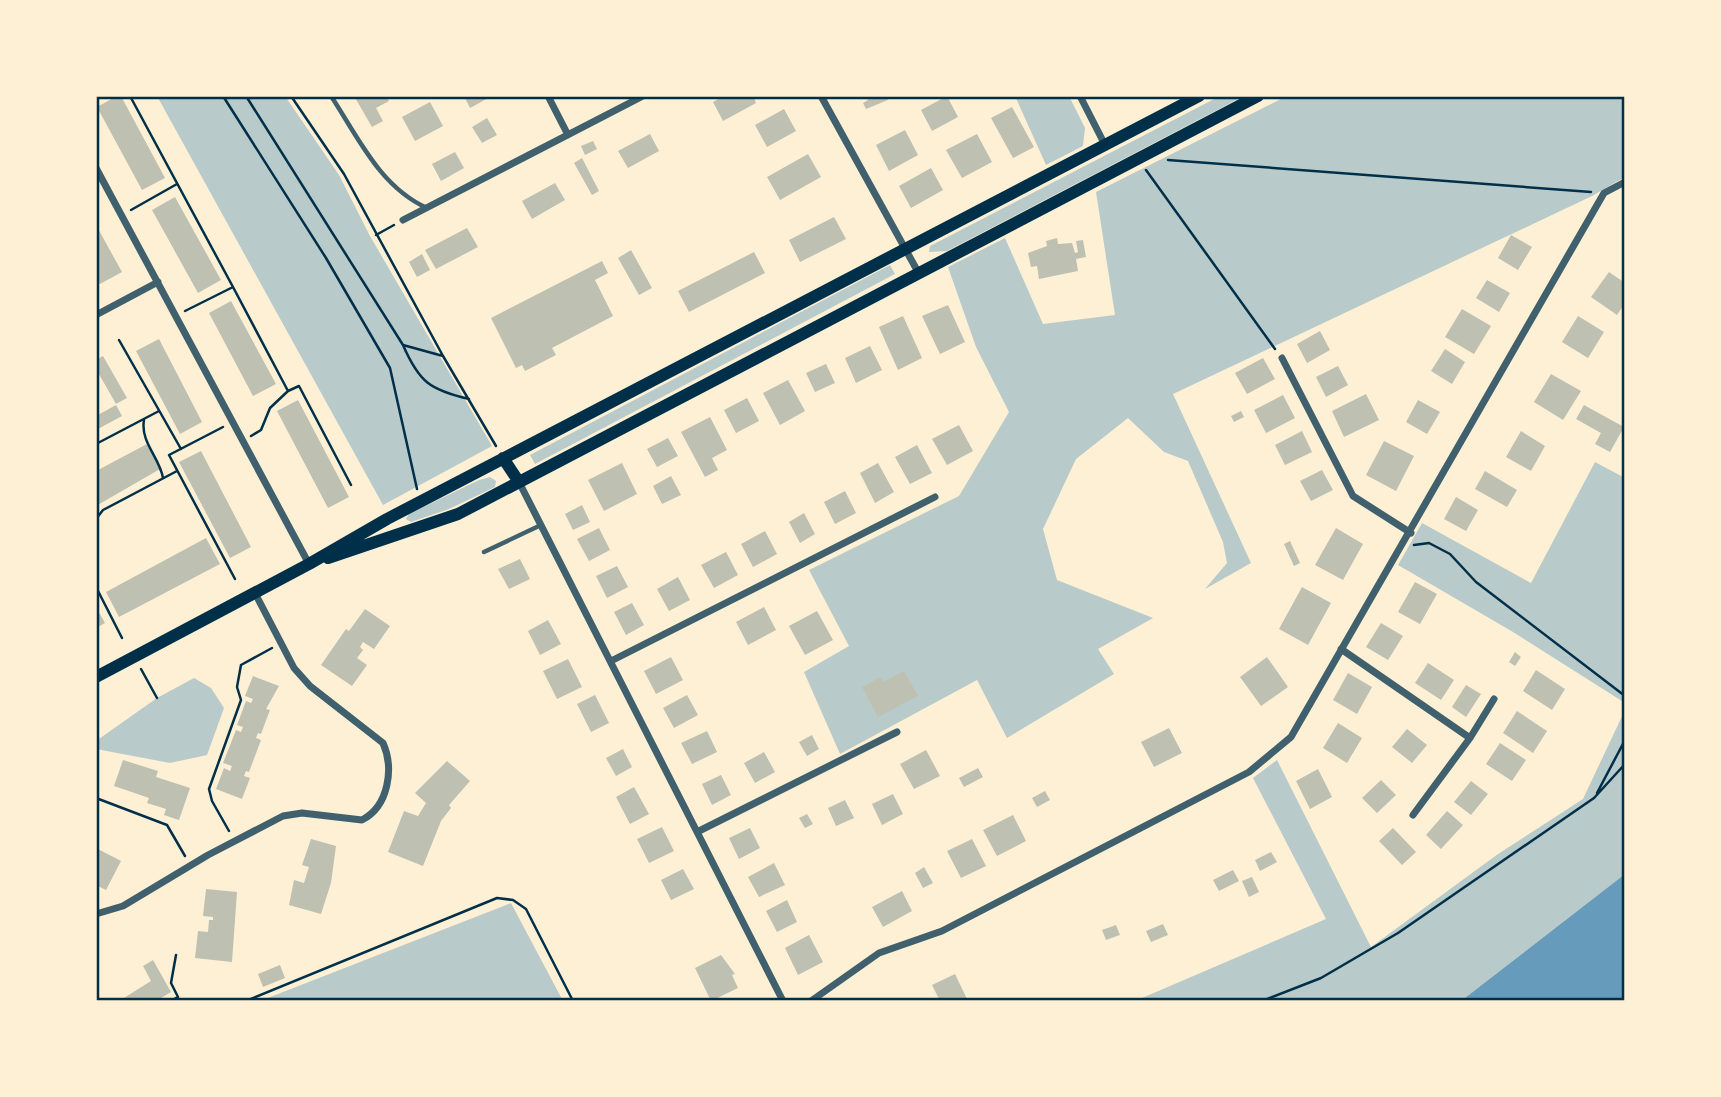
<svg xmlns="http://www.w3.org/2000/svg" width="1721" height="1097" viewBox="0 0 1721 1097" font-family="'Asap Condensed',sans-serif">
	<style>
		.green { fill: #b9caca }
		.water { fill: #669bbc }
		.building { fill: #bec0b2 }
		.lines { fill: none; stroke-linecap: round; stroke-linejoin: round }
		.path { stroke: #003049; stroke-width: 2.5 }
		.service { stroke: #3f606c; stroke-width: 4.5 }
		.minor { stroke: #3f606c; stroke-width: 7 }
		.secondary { stroke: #003049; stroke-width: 12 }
		.neatline { fill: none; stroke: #003049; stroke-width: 2.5 }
	</style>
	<rect width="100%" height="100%" fill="#fdf0d5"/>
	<path class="green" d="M157 96H285L339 175 370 236 492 446 383 505Z
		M1015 96H1069L1085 128 1083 146 1046 165Z
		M1220 96H1244L947 251 929 252 930 246Z
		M1287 96H1625V177L1592 196 1173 394 1251 563 1205 589 1227 563 1223 542 1188 461 1164 452 1128 418 1076 459 1043 529 1057 580 1153 618 1098 649 1114 674 1007 738 977 680 840 754 804 672 849 646 809 570 959 496 1009 412 976 347 948 267 1005 238 1043 324 1115 315 1096 192Z
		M890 265 895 274 535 464 530 455Z
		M1595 462 1625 478V703L1513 632 1398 565 1422 523 1531 583Z
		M490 477 496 481 495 487 449 509 411 522 406 519 409 514 479 480Z
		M194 678 211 688 224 708 207 755 170 763 96 749V741L157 698Z
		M1625 710V874L1461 1001H1135L1326 919 1253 778 1277 760 1371 947 1498 854 1583 799Z
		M511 903 563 1001H260Z"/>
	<path class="water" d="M1625 874V1001H1461Z"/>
	<path class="building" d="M117 96H121L165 178 142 190 97 107Z
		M354 96H386L389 101 376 108 383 121 372 127Z
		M464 96H492L470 108Z
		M724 96H753L756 103 723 121 713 102Z
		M866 96H886L888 100 866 109 863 103 868 100Z
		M947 96 958 117 932 131 921 110Z
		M430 102 443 126 415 141 402 117Z
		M1012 107 1034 147 1013 158 991 118Z
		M784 109 796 131 767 147 755 125Z
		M487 118 497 135 482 143 472 127Z
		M905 130 918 155 889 171 876 145Z
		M650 134 659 151 628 168 618 151Z
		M977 134 992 162 962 178 946 150Z
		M593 141 597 149 585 155 581 146Z
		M455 152 464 168 441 181 432 164Z
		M808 154 821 177 780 200 767 177Z
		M582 158 599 191 592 195 574 163Z
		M931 168 943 190 911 208 899 186Z
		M555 183 565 200 532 219 522 201Z
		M175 197 221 280 198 293 152 210Z
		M834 217 846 239 800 262 789 240Z
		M96 225 122 272 100 284 96 278Z
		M467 228 478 247 436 269 425 250Z
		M1511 235 1532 247 1518 270 1498 258Z
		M1057 238 1058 244 1072 243 1075 253 1078 252 1076 241 1083 240 1086 257 1076 259 1078 271 1039 279 1037 266 1031 267 1028 253 1047 246 1046 241Z
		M631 250 652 288 639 295 618 258Z
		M754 252 765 273 689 312 678 291Z
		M422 254 430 270 417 277 409 262Z
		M602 261 608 273 595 280 613 316 552 348 556 355 525 371 522 365 516 368 491 318Z
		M1609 272 1625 283V303L1617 315 1591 297Z
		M1487 280 1510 293 1499 312 1476 298Z
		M231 301 276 384 253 396 209 313Z
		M948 305 965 342 940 354 922 316Z
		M1462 309 1491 326 1474 354 1445 337Z
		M903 316 922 358 898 370 879 327Z
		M1578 316 1604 332 1588 358 1562 342Z
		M1320 331 1330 350 1307 363 1297 344Z
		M159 339 202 422 180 434 136 351Z
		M870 346 882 370 856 383 845 358Z
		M1445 349 1465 362 1452 384 1431 371Z
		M103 356 127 398 116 404 96 369V360Z
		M1263 358 1275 379 1247 394 1235 373Z
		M826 364 835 383 815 392 806 373Z
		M1338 366 1348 385 1326 397 1316 377Z
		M1551 374 1581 391 1563 420 1534 402Z
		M788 380 805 411 780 425 763 393Z
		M1366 394 1379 420 1344 437 1332 411Z
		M1283 395 1295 418 1266 433 1254 410Z
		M747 398 759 421 736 433 724 410Z
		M298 400 349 497 328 508 277 411Z
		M1418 400 1440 412 1427 434 1406 422Z
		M116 405 122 416 96 430V416Z
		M1584 405 1624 427 1610 452 1595 444 1601 433 1576 419Z
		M1241 411 1244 417 1234 422 1231 416Z
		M710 417 727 450 712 458 718 470 705 477 681 432Z
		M959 425 973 451 947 465 932 439Z
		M1302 431 1312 452 1285 465 1275 445Z
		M1521 431 1545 446 1531 471 1506 457Z
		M668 438 678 456 657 467 647 449Z
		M1384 441 1414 456 1396 491 1366 475Z
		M147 444 160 469 96 506 98 470Z
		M917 445 932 473 910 484 895 457Z
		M201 451 251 547 230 558 179 462Z
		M622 463 637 494 604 511 588 480Z
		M878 463 894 492 875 503 860 473Z
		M1322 470 1333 490 1311 501 1300 481Z
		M1485 471 1517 490 1507 507 1475 489Z
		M671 476 681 495 662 504 653 486Z
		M845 491 856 513 835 524 824 502Z
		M1456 497 1478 510 1466 531 1444 519Z
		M582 505 590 522 573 530 565 514Z
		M804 513 815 534 800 543 789 522Z
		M599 528 610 550 589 561 577 539Z
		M1336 528 1363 544 1343 580 1315 565Z
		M765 531 777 554 753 567 741 544Z
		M206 538 220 564 119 617 106 592Z
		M1290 541 1300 563 1294 566 1284 544Z
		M726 552 738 575 714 588 701 565Z
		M520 559 530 579 509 589 498 569Z
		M617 566 628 587 607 598 596 576Z
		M678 577 690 600 669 611 657 589Z
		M1415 582 1437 594 1420 624 1398 612Z
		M1302 587 1331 603 1308 645 1279 629Z
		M632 603 644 625 626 635 614 612Z
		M96 607 105 623 96 628Z
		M764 607 776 630 748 645 736 622Z
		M365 609 390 626 374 649 363 642 360 647 363 650 357 658 367 665 352 686 321 665 346 629 349 631Z
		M817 611 833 640 805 655 789 626Z
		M548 620 561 644 540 655 528 631Z
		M1381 623 1403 636 1388 660 1366 647Z
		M1515 652 1521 657 1515 666 1509 662Z
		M671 657 683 680 656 694 644 671Z
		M1267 657 1288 687 1261 706 1240 677Z
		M568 659 582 687 557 699 543 671Z
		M1428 663 1454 680 1441 700 1415 683Z
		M1536 670 1565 689 1552 710 1523 691Z
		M904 671 918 696 878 717 862 687 881 677 883 682Z
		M1348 673 1372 687 1357 714 1333 700Z
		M253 676 279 686 266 709 270 710 261 734 258 733 256 738 261 740 249 772 246 771 244 776 250 778 242 799 216 789 224 768 230 771 232 766 223 763 236 730 241 732 243 727 237 725 246 701 251 703 253 699 245 696Z
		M1466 685 1481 694 1466 717 1452 707Z
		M595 695 609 723 591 732 577 704Z
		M687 695 698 715 674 728 663 708Z
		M1517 711 1547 731 1533 753 1503 733Z
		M1338 723 1362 738 1347 763 1323 748Z
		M1169 728 1182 753 1154 767 1141 742Z
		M1407 729 1427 745 1412 763 1392 747Z
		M707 731 717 752 692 764 681 743Z
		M812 735 819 749 807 756 799 742Z
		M1500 743 1526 760 1512 781 1486 764Z
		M623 749 632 767 616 776 606 758Z
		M926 750 940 776 914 789 900 764Z
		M764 752 775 772 755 783 744 763Z
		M123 760 158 771 156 777 190 788 179 820 164 815 166 809 147 803 149 798 114 786Z
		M447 761 470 781 449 805 451 808 441 821 423 866 388 852 404 811 418 816 426 803 415 793Z
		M978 768 983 777 964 787 959 778Z
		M1318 769 1332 797 1310 809 1296 781Z
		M721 775 731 795 712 805 702 784Z
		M1381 780 1396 795 1377 813 1362 798Z
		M1471 781 1488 794 1471 815 1454 802Z
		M634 787 649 814 630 824 616 797Z
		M1045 791 1050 800 1037 807 1032 798Z
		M893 794 903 814 882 825 872 804Z
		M845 800 854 818 836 826 828 808Z
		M1447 811 1463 825 1441 849 1426 835Z
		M807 814 813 824 805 828 799 818Z
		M1013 815 1026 841 997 856 983 830Z
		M662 827 674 851 649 863 637 839Z
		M750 828 760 848 739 859 729 838Z
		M1393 828 1416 852 1402 865 1379 841Z
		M311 839 336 846 331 883 321 914 289 905 294 880 304 883 309 867 302 865Z
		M972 839 986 866 961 878 947 851Z
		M96 848 121 861 106 890 96 885Z
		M1271 852 1277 862 1260 871 1255 860Z
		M774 863 785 885 759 897 748 877Z
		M924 867 933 883 923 888 915 873Z
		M683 869 694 889 671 900 661 880Z
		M1233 870 1239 881 1219 891 1213 880Z
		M1252 877 1259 892 1249 897 1242 881Z
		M206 889 237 892 232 962 195 958 198 931 208 932 209 920H213V917L203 916Z
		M902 891 912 911 883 927 872 907Z
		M787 900 797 922 777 932 766 911Z
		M1163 924 1168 935 1151 942 1146 931Z
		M1116 925 1120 935 1106 940 1102 930Z
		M809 935 823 962 798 975 785 948Z
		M721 955 735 974 732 975 738 988 711 1001 695 968Z
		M153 960 171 992 156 1001H119L151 981 143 966Z
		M280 965 285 978 263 987 258 974Z
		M955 974 968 1001H940L932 985Z"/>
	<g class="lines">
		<path class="path" d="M130 96 233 287 185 311
			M223 96 326 258 390 368 417 489
			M246 96 403 345 443 356
			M291 96 344 174 443 356 496 446
			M1168 160 1591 192
			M1146 170 1275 349
			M131 210 177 184
			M376 235 394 225
			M233 287 288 391 270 408 261 430 251 436
			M119 340 181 449
			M403 345C419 382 430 390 469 399
			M288 391 299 386 351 485
			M144 420C140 442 160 458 163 478
			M223 427 169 455 235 579
			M96 444 159 411
			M96 519 103 510 177 471
			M1414 545 1429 543 1450 554 1476 582 1625 696
			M96 587 122 638
			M141 669 157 698
			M1597 793 1625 740
			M96 798 167 825 185 856
			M229 831 212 801 209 789 241 700 237 687 241 665 272 648
			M170 1001 178 997 171 983 176 955
			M246 1001 497 898 513 900 526 909 573 1001
			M1262 1001 1321 978 1398 933 1594 798 1625 764"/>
		<path class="service" d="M331 96C358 137 380 187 427 208
			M484 552 541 525"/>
		<path class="minor" d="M548 96 568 135
			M821 96 918 272
			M1080 96 1105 145
			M96 168 309 564
			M403 220 643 96
			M96 315 158 282
			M1282 358 1353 496 1411 533
			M519 482 783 1001
			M1341 649 1470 738 1413 815
			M611 661 935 497
			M1470 738 1494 699
			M699 831 897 732
			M96 914 123 906 208 855 283 816 302 813 362 820C389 806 394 768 383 743L310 686 294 668 255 593
			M811 1001 879 953 942 931 1249 772 1291 737 1604 193 1625 182"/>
		<path class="secondary" d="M503 458 519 482
			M328 558 458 514 1258 96
			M96 677 309 564 387 519 1199 96"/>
	</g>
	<rect width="1721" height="1097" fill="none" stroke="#fdf0d5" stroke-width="196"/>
	<rect x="98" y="98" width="1525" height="901" class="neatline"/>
</svg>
